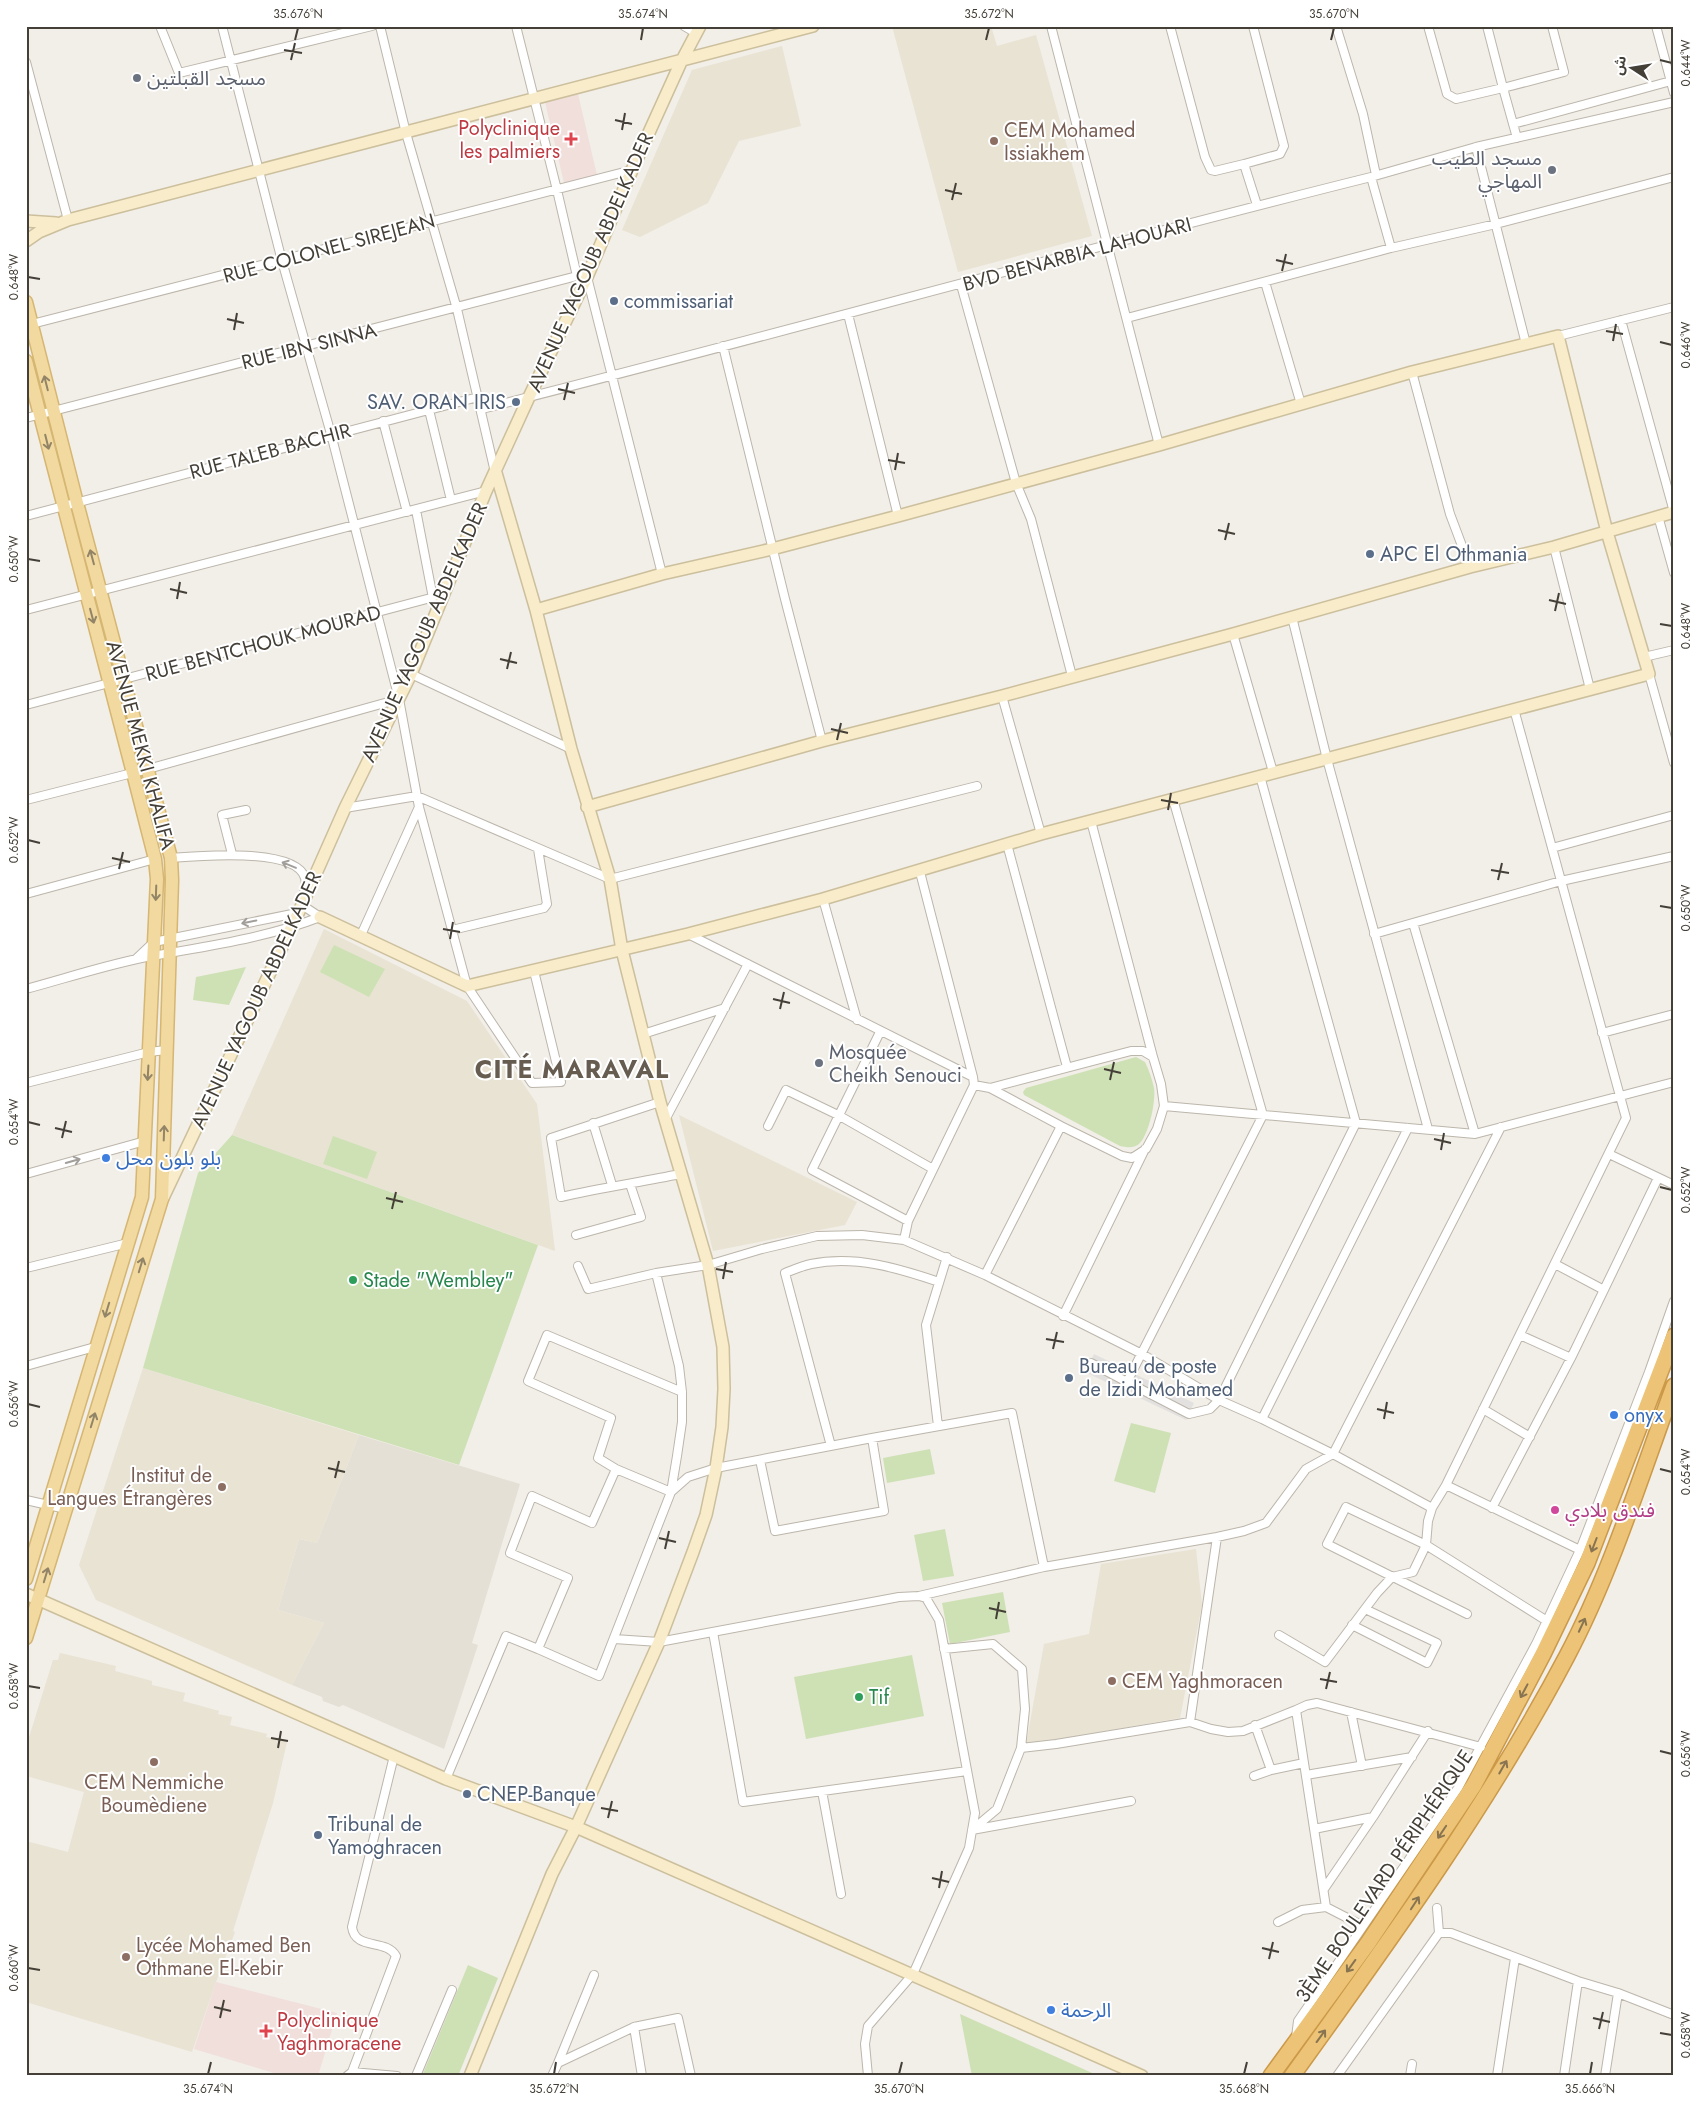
<svg xmlns="http://www.w3.org/2000/svg" width="1700" height="2102" viewBox="0 0 1700 2102" font-family="Jost,'Noto Sans Arabic',sans-serif">
	<style>
		.residential { fill: #e5e0d6 }
		.education { fill: #e9e3d3 }
		.medical { fill: #f1dfdc }
		.green { fill: #cee1b5 }
		.parking { fill: #e3e1df }
		.lines { fill: none; stroke-linecap: round; stroke-linejoin: round }
		.street-casing { stroke: #bcb6ab; stroke-width: 10 }
		.secondary-casing { stroke: #ccbf9c; stroke-width: 14 }
		.primary-casing { stroke: #d5b672; stroke-width: 15 }
		.highway-casing { stroke: #cb9948; stroke-width: 18 }
		.street { stroke: #fff; stroke-width: 8 }
		.secondary { stroke: #f8eccb; stroke-width: 11 }
		.primary { stroke: #f2d9a0; stroke-width: 12 }
		.highway { stroke: #edc477; stroke-width: 15 }
		.oneway { stroke: #928466 }
		.oneway2 { stroke: #a29f9b }
		.oneway3 { stroke: #887451 }
		.ticks { fill: none; stroke: #443f37; stroke-width: 2 }
		.worship-dot { fill: #6b7280; stroke: #fff; stroke-width: 2 }
		.health-dot { fill: #e0444e; stroke: #fff; stroke-width: 2 }
		.education-dot { fill: #8d6e63; stroke: #fff; stroke-width: 2 }
		.service-dot { fill: #5c6f8a; stroke: #fff; stroke-width: 2 }
		.shop-dot { fill: #3f7fe0; stroke: #fff; stroke-width: 2 }
		.leisure-dot { fill: #2e9e5b; stroke: #fff; stroke-width: 2 }
		.hotel-dot { fill: #d1479c; stroke: #fff; stroke-width: 2 }
		.labels { text-anchor: middle; stroke-width: 4; stroke-linejoin: round; paint-order: stroke }
		.worship-label { font-size: 20px; fill: #5b616d; stroke: #fff; text-anchor: start }
		.health-label { font-size: 20px; fill: #be3a42; stroke: #fff; text-anchor: end }
		.education-label { font-size: 20px; fill: #785e54; stroke: #fff; text-anchor: start }
		.street-label { font-size: 20px; fill: #443f37; stroke: #fff }
		.service-label { font-size: 20px; fill: #4e5e75; stroke: #fff; text-anchor: start }
		.shop-label { font-size: 20px; fill: #366cbe; stroke: #fff; text-anchor: start }
		.leisure-label { font-size: 20px; fill: #27864d; stroke: #fff; text-anchor: start }
		.hotel-label { font-size: 20px; fill: #b23c85; stroke: #fff; text-anchor: start }
		.district-label { font-size: 25px; font-weight: bold; letter-spacing: 1px; fill: #665c50; stroke: #fff }
		.neatline { fill: none; stroke: #443f37; stroke-width: 2 }
		.ticks-label { font-size: 12px; text-anchor: middle; fill: #443f37 }
	</style>
	<rect width="100%" height="100%" fill="#f2eee8"/>
	<path class="residential" d="M359 1435 520 1484 472 1643 478 1645 444 1749 343 1705 339 1707 323 1701 322 1697 292 1685 324 1623 278 1610 299 1539 317 1543Z"/>
	<path class="education" d="M892 26H991L997 46 1036 35 1092 236 958 272Z
		M782 46 801 126 739 141 708 203 640 237 622 230 692 70Z
		M324 929 467 1001 537 1104 555 1251 232 1135Z
		M679 1115 857 1202 845 1225 713 1251Z
		M143 1368 359 1435 317 1543 299 1539 278 1610 324 1623 292 1685 96 1600 79 1565Z
		M1196 1549 1202 1605 1180 1718 1026 1745 1044 1644 1089 1634 1101 1564Z
		M60 1653 116 1666 115 1671 152 1681V1685L185 1693 183 1701 219 1711 218 1714 232 1717 230 1725 267 1734 266 1737 287 1742 273 1803 233 1931 235 1932 216 1982 192 2052 26 2002V1841L68 1852 84 1792 26 1776V1747L53 1660H58Z"/>
	<path class="medical" d="M578 94 597 175 564 183 545 102Z
		M216 1982 337 2013 318 2076H284L194 2049Z"/>
	<path class="green" d="M334 945 385 969 369 997 320 972Z
		M246 967 229 1005 193 1000 196 977Z
		M1136 1057 1145 1062C1149 1070 1152 1079 1154 1088 1156 1101 1149 1135 1139 1144 1133 1149 1126 1147 1120 1146L1024 1095 1023 1092 1026 1088Z
		M232 1135 538 1245 459 1465 143 1368 198 1173Z
		M333 1136 377 1152 367 1179 323 1164Z
		M1131 1423 1171 1433 1155 1493 1114 1481Z
		M930 1449 935 1474 887 1483 883 1458Z
		M945 1529 954 1576 923 1581 914 1535Z
		M1003 1592 1010 1632 950 1644 942 1603Z
		M912 1655 924 1716 806 1739 794 1677Z
		M468 1965 498 1978 458 2076H422Z
		M960 2014 1099 2076H972Z"/>
	<path class="parking" d="M1094 1354 1194 1403 1186 1420 1085 1372Z"/>
	<g class="lines">
		<g class="street-casing">
			<path id="street" d="M160 26 179 73 372 26
				M222 26 282 261 331 434 399 699 419 807 467 986 532 1083 561 1082 534 971
				M380 26 406 133 457 309 495 472
				M516 26 557 190 577 276 587 277 662 574
				M684 26 696 33
				M1051 26 1159 445
				M1170 26 1205 157 1211 170 1215 171 1244 164
				M1253 26 1284 146 1280 154 1244 164 1257 205
				M1336 26 1363 114 1376 175
				M1428 26 1447 94 1456 99 1503 88 1487 26
				M1656 26 1674 93
				M26 62 68 220
				M1513 124 1671 81
				M1517 138 1503 88 1564 72 1552 26
				M1476 147 1526 344
				M1371 177 1391 248
				M1265 282 1301 404
				M961 285 1016 483 1031 519 1072 676
				M848 314 898 516
				M1127 318 1391 248 1496 224 1674 177
				M1621 320 1674 512
				M28 325 632 170
				M1558 336 1674 307
				M723 346 785 599 822 741
				M1412 372 1450 514 1470 567
				M482 409C779 334 1074 251 1371 177L1476 147 1674 102
				M429 410 451 500
				M26 418 577 276
				M383 421 407 512
				M416 510 433 598
				M26 516 478 397
				M1658 516 1674 573
				M1554 547 1590 689
				M26 610 486 491
				M1292 617 1327 759 1428 1129
				M1233 634 1273 772
				M1644 657 1674 650
				M411 674 571 749
				M1649 674 1674 763
				M1002 696 1041 834
				M26 705 442 595
				M1173 799 1263 1115 1127 1382 1189 1414 1210 1409 1219 1400 1356 1123 1260 776
				M26 800 148 769 399 699
				M345 808 417 796 610 879 977 786
				M1091 821 1153 1057
				M1007 844 1067 1067
				M1552 848 1674 815
				M232 854 222 815 246 810
				M171 858C196 856 296 847 305 878 307 885 303 897 302 905L320 917
				M920 872 973 1077
				M26 894 155 859
				M823 899 857 1020
				M1413 923 1475 1134
				M452 930 544 908 547 904 538 849
				M688 934 973 1077 974 1085 990 1088 1131 1051H1143L1153 1057 1161 1084 1164 1106 1157 1129 1146 1149 1132 1158 1122 1156 1061 1126 990 1088
				M1374 934 1561 881 1674 856
				M361 935 419 807
				M136 959 154 942 297 913
				M26 989C63 979 100 967 137 959 199 947 261 940 320 917
				M880 1032 812 1170 908 1221
				M1602 1033 1674 1014
				M643 1034 725 1008
				M26 1083 149 1052 166 1050
				M660 1102 551 1138 561 1197C601 1188 641 1182 680 1174
				M1164 1106 1475 1134 1674 1082
				M665 1120 748 964
				M593 1123 612 1185
				M768 1126 786 1090 838 1115 933 1169
				M1609 1154 1674 1185
				M26 1174 145 1141
				M576 1235 641 1217 630 1184
				M904 1240 908 1221 974 1085
				M1555 1264 1604 1290
				M578 1266 588 1289 656 1273 708 1265 762 1249 817 1236 862 1235 904 1240 985 1275 1142 1354 1219 1400 1262 1419 1333 1454 1432 1508
				M26 1268 128 1243
				M985 1275 1061 1126
				M1063 1316 1145 1149
				M1520 1335 1571 1358
				M1091 1363 1127 1382
				M26 1366 95 1347
				M682 1392 547 1335 528 1381 611 1418 598 1458 616 1469 671 1492 688 1477 716 1468 872 1438 1012 1413 1044 1567
				M1483 1409 1530 1437
				M1262 1419 1408 1128
				M938 1426 926 1325 947 1257
				M831 1446 785 1273C793 1270 802 1266 811 1264 855 1255 898 1268 939 1282
				M760 1460 775 1531 884 1511 872 1438
				M1446 1485 1580 1550
				M26 1500 66 1509
				M1492 1508 1571 1358 1658 1178
				M919 1596 1044 1567 1217 1537 1244 1531 1266 1523 1306 1469 1333 1454 1501 1127
				M1467 1614 1327 1544 1346 1507 1426 1545 1547 1621
				M1352 1625 1427 1663 1437 1643 1365 1609
				M713 1632 743 1802 967 1771
				M1279 1635 1325 1662 1377 1593 1392 1577 1413 1572 1426 1545 1428 1521 1432 1508 1446 1485 1626 1118 1514 709
				M614 1639 659 1642 899 1597 919 1596 926 1598 939 1620 975 1813 969 1848 913 1974 868 2026 865 2044 868 2076
				M538 1649 599 1676 671 1492 677 1456 682 1422V1392L679 1366 656 1273
				M944 1649 993 1644 1022 1669 1025 1709 1021 1748 997 1809 972 1830 1131 1801
				M1351 1712 1362 1766
				M1190 1722 1211 1729 1228 1732 1243 1731 1296 1710
				M1255 1725 1271 1770
				M1021 1748 1056 1744 1190 1722 1217 1537
				M1304 1763 1296 1710 1307 1705 1317 1703 1481 1747
				M1306 1775 1412 1757
				M1254 1776 1271 1770 1304 1763 1326 1907
				M446 1779 506 1636 538 1649 568 1578 510 1553 532 1496 592 1523 616 1469
				M822 1791 841 1894
				M1314 1829 1373 1817 1428 1731
				M1324 1889 1373 1817
				M1437 1908 1439 1933
				M1278 1922 1302 1910 1326 1907 1363 1926
				M634 2027 678 2018 691 2076
				M1296 2037 1298 2021 1458 1788 1536 1644 1580 1550 1649 1372 1674 1301
				M558 2063 594 1975
				M352 2072 396 1956C386 1938 355 1951 352 1927L394 1756
				M347 2076 352 2072 397 2076
				M416 2076 452 1990
				M552 2076 558 2063 634 2027 642 2076
				M1337 2076 1439 1933H1451L1578 1981 1618 1993 1674 2015
				M1410 2076 1412 2064
				M1497 2076 1515 1958
				M1564 2076 1578 1981
				M1605 2076 1618 1993"/>
		</g>
		<g class="secondary-casing">
			<path id="secondary" d="M26 221 56 223
				M26 241 39 232 68 220 813 26
				M587 807 822 741 1002 696 1233 634 1470 567 1554 547 1674 512
				M320 917 467 986 688 934 823 899 1041 834 1649 674 1607 532 1558 336 1412 372 1159 445 898 516 772 549 662 574 536 610
				M163 1198 302 905 345 808 411 674 486 491 529 397 587 277 632 170 681 62 700 26
				M26 1594 446 1779 576 1827 1142 2076
				M470 2076 552 1874 576 1827 659 1642 693 1552 706 1515 716 1468 722 1427 724 1389 723 1347 708 1265 660 1102 622 950 610 879 571 749 536 610 496 473"/>
		</g>
		<g class="primary-casing">
			<path id="primary" d="M26 302 77 503 171 858 172 880 162 1199 26 1638
				M26 361 133 773 155 859 157 879 142 1197 26 1579"/>
		</g>
		<g class="highway-casing">
			<path id="highway" d="M1271 2076 1368 1943 1474 1785 1543 1654 1587 1563 1674 1336
				M1292 2076C1390 1940 1489 1804 1567 1656 1611 1573 1641 1475 1674 1386"/>
		</g>
		<use href="#street" class="street"/>
		<use href="#secondary" class="secondary"/>
		<use href="#primary" class="primary"/>
		<use href="#highway" class="highway"/>
	</g>
	<defs><path id="oneway-shaft" d="M-6 0H5M1.5-3L5.5 0L1.5 3" fill="none" stroke-width="1.6" stroke-linecap="round" stroke-linejoin="round" transform="scale(1.25)"/></defs>
	<g class="oneway">
		<use href="#oneway-shaft" transform="translate(46 383) rotate(-104)"/>
		<use href="#oneway-shaft" transform="translate(47 442) rotate(76)"/>
		<use href="#oneway-shaft" transform="translate(92 557) rotate(-105)"/>
		<use href="#oneway-shaft" transform="translate(92 616) rotate(75)"/>
		<use href="#oneway-shaft" transform="translate(156 893) rotate(92)"/>
		<use href="#oneway-shaft" transform="translate(148 1073) rotate(93)"/>
		<use href="#oneway-shaft" transform="translate(164 1133) rotate(-88)"/>
		<use href="#oneway-shaft" transform="translate(141 1265) rotate(-73)"/>
		<use href="#oneway-shaft" transform="translate(107 1310) rotate(107)"/>
		<use href="#oneway-shaft" transform="translate(93 1420) rotate(-73)"/>
		<use href="#oneway-shaft" transform="translate(46 1575) rotate(-73)"/>
	</g>
	<g class="oneway2">
		<use href="#oneway-shaft" transform="translate(289 865) rotate(-158)"/>
		<use href="#oneway-shaft" transform="translate(249 922) rotate(168)"/>
		<use href="#oneway-shaft" transform="translate(73 1161) rotate(-16)"/>
	</g>
	<g class="oneway3">
		<use href="#oneway-shaft" transform="translate(1594 1545) rotate(111)"/>
		<use href="#oneway-shaft" transform="translate(1582 1625) rotate(-65)"/>
		<use href="#oneway-shaft" transform="translate(1524 1691) rotate(118)"/>
		<use href="#oneway-shaft" transform="translate(1503 1767) rotate(-60)"/>
		<use href="#oneway-shaft" transform="translate(1442 1832) rotate(124)"/>
		<use href="#oneway-shaft" transform="translate(1415 1903) rotate(-57)"/>
		<use href="#oneway-shaft" transform="translate(1351 1966) rotate(126)"/>
		<use href="#oneway-shaft" transform="translate(1321 2036) rotate(-54)"/>
	</g>
	<path class="ticks" d="M295 40 298 28M641 40 643 28M986 40 989 28M1331 40 1334 28M284 50 302 53M291 60 295 43M1660 60 1672 63M615 120 632 124M622 130 625 113M945 190 962 194M952 200 956 183M1276 260 1293 264M1282 271 1286 254M28 277 40 279M227 319 244 323M234 330 237 313M1606 331 1623 334M1613 341 1616 324M1660 342 1672 345M558 389 575 393M564 400 568 383M888 460 905 463M895 470 898 453M1218 530 1235 534M1225 540 1229 523M28 559 40 561M170 589 187 593M177 599 180 582M1549 600 1566 604M1555 611 1559 593M1660 624 1672 626M500 659 517 663M507 669 511 652M831 729 848 733M837 740 841 723M1161 800 1178 803M1168 810 1171 793M28 840 40 843M112 858 130 862M119 869 123 852M1491 870 1509 873M1498 880 1502 863M1660 906 1672 908M443 929 460 932M450 939 453 922M773 999 790 1003M780 1009 784 992M1104 1069 1121 1073M1110 1080 1114 1062M28 1122 40 1125M55 1128 72 1132M62 1138 66 1121M1434 1139 1451 1143M1441 1150 1444 1133M1660 1187 1672 1190M386 1198 403 1202M392 1209 396 1192M716 1269 733 1272M723 1279 726 1262M1046 1339 1064 1342M1053 1349 1057 1332M28 1404 40 1407M1377 1409 1394 1413M1384 1419 1387 1402M328 1468 345 1472M1660 1469 1672 1472M335 1478 339 1461M659 1538 676 1542M665 1549 669 1531M989 1608 1006 1612M996 1619 999 1602M1320 1679 1337 1682M28 1686 40 1688M1326 1689 1330 1672M271 1738 288 1741M278 1748 281 1731M1660 1751 1672 1754M601 1808 618 1811M608 1818 612 1801M932 1878 949 1882M939 1888 942 1871M1262 1948 1279 1952M1269 1959 1273 1942M28 1968 40 1970M214 2007 231 2011M220 2018 224 2000M1593 2018 1610 2022M1599 2029 1603 2012M1660 2033 1672 2035M208 2074 211 2062M554 2074 556 2062M899 2074 902 2062M1244 2074 1247 2062M1590 2074 1592 2062"/>
	<g class="worship-dot">
		<circle cx="137" cy="78" r="5"/>
		<circle cx="1552" cy="170" r="5"/>
		<circle cx="819" cy="1063" r="5"/>
	</g>
	<g class="health-dot">
		<path d="M568.5 131.5h5v5h5v5h-5v5h-5v-5h-5v-5h5z"/>
		<path d="M263.5 2023.5h5v5h5v5h-5v5h-5v-5h-5v-5h5z"/>
	</g>
	<g class="education-dot">
		<circle cx="994" cy="141" r="5"/>
		<circle cx="222" cy="1487" r="5"/>
		<circle cx="1112" cy="1681" r="5"/>
		<circle cx="154" cy="1762" r="5"/>
		<circle cx="126" cy="1957" r="5"/>
	</g>
	<g class="service-dot">
		<circle cx="614" cy="301" r="5"/>
		<circle cx="516" cy="402" r="5"/>
		<circle cx="1370" cy="554" r="5"/>
		<circle cx="1069" cy="1378" r="5"/>
		<circle cx="467" cy="1794" r="5"/>
		<circle cx="318" cy="1835" r="5"/>
	</g>
	<g class="shop-dot">
		<circle cx="106" cy="1158" r="5"/>
		<circle cx="1614" cy="1415" r="5"/>
		<circle cx="1051" cy="2010" r="5"/>
	</g>
	<g class="leisure-dot">
		<circle cx="353" cy="1280" r="5"/>
		<circle cx="859" cy="1697" r="5"/>
	</g>
	<circle class="hotel-dot" cx="1555" cy="1510" r="5"/>
	<g class="labels">
		<g class="worship-label">
			<text x="147" y="85">مسجد القبلتين</text>
			<text x="1542" y="165" text-anchor="end">مسجد الطيب<tspan x="1542" dy="23">المهاجي</tspan></text>
			<text x="829" y="1059">Mosquée<tspan x="829" dy="23">Cheikh Senouci</tspan></text>
		</g>
		<g class="health-label">
			<text x="560" y="135">Polyclinique<tspan x="560" dy="23">les palmiers</tspan></text>
			<text x="277" y="2027" text-anchor="start">Polyclinique<tspan x="277" dy="23">Yaghmoracene</tspan></text>
		</g>
		<g class="education-label">
			<text x="1004" y="137">CEM Mohamed<tspan x="1004" dy="23">Issiakhem</tspan></text>
			<text x="212" y="1482" text-anchor="end">Institut de<tspan x="212" dy="23">Langues Étrangères</tspan></text>
			<text x="1122" y="1688">CEM Yaghmoracen</text>
			<text x="154" y="1789" text-anchor="middle">CEM Nemmiche<tspan x="154" dy="23">Boumèdiene</tspan></text>
			<text x="136" y="1952">Lycée Mohamed Ben<tspan x="136" dy="23">Othmane El-Kebir</tspan></text>
		</g>
		<g class="street-label">
			<text transform="translate(329 248) rotate(-15)" y="7">RUE COLONEL SIREJEAN</text>
			<text transform="translate(1077 254) rotate(-15)" y="7">BVD BENARBIA LAHOUARI</text>
			<text transform="translate(590 262) rotate(-66)" y="7">AVENUE YAGOUB ABDELKADER</text>
			<text transform="translate(309 346) rotate(-14)" y="7">RUE IBN SINNA</text>
			<text transform="translate(270 451) rotate(-15)" y="7">RUE TALEB BACHIR</text>
			<text transform="translate(424 632) rotate(-66)" y="7">AVENUE YAGOUB ABDELKADER</text>
			<text transform="translate(263 643) rotate(-15)" y="7">RUE BENTCHOUK MOURAD</text>
			<text transform="translate(141 745) rotate(75)" y="7">AVENUE MEKKI KHALIFA</text>
			<text transform="translate(256 1000) rotate(-65)" y="7">AVENUE YAGOUB ABDELKADER</text>
			<text transform="translate(1384 1876) rotate(-56)" y="7">3ÈME BOULEVARD PÉRIPHÉRIQUE</text>
		</g>
		<g class="service-label">
			<text x="624" y="308">commissariat</text>
			<text x="506" y="409" text-anchor="end">SAV. ORAN IRIS</text>
			<text x="1380" y="561">APC El Othmania</text>
			<text x="1079" y="1373">Bureau de poste<tspan x="1079" dy="23">de Izidi Mohamed</tspan></text>
			<text x="477" y="1801">CNEP-Banque</text>
			<text x="328" y="1831">Tribunal de<tspan x="328" dy="23">Yamoghracen</tspan></text>
		</g>
		<g class="shop-label">
			<text x="116" y="1165">بلو بلون محل</text>
			<text x="1624" y="1422">onyx</text>
			<text x="1061" y="2017">الرحمة</text>
		</g>
		<g class="leisure-label">
			<text x="363" y="1287">Stade "Wembley"</text>
			<text x="869" y="1704">Tif</text>
		</g>
		<g class="hotel-label">
			<text x="1565" y="1517">فندق بلادي</text>
		</g>
		<g class="district-label">
			<text x="572" y="1078">CITÉ MARAVAL</text>
		</g>
	</g>
	<rect width="1700" height="2102" fill="none" stroke="#ffffff" stroke-width="55"/>
	<g transform="translate(1632 68) rotate(282)" stroke="#ffffff" stroke-width="4" paint-order="stroke">
	<path d="M0-4L9 19L0 12L-9 19Z" fill="#443f37"/>
	<text y="-8" font-size="14" font-weight="bold" text-anchor="middle" fill="#443f37">ش</text>
	</g>
	<rect x="28" y="28" width="1644" height="2046" class="neatline"/>
	<g class="ticks-label">
		<text x="298" y="18">35.676°N</text>
		<text x="643" y="18">35.674°N</text>
		<text x="989" y="18">35.672°N</text>
		<text x="1334" y="18">35.670°N</text>
		<text transform="translate(1686 63) rotate(-90)" y="4">0.644°W</text>
		<text transform="translate(14 277) rotate(-90)" y="4">0.648°W</text>
		<text transform="translate(1686 345) rotate(-90)" y="4">0.646°W</text>
		<text transform="translate(14 559) rotate(-90)" y="4">0.650°W</text>
		<text transform="translate(1686 626) rotate(-90)" y="4">0.648°W</text>
		<text transform="translate(14 840) rotate(-90)" y="4">0.652°W</text>
		<text transform="translate(1686 908) rotate(-90)" y="4">0.650°W</text>
		<text transform="translate(14 1122) rotate(-90)" y="4">0.654°W</text>
		<text transform="translate(1686 1190) rotate(-90)" y="4">0.652°W</text>
		<text transform="translate(14 1404) rotate(-90)" y="4">0.656°W</text>
		<text transform="translate(1686 1472) rotate(-90)" y="4">0.654°W</text>
		<text transform="translate(14 1686) rotate(-90)" y="4">0.658°W</text>
		<text transform="translate(1686 1754) rotate(-90)" y="4">0.656°W</text>
		<text transform="translate(14 1968) rotate(-90)" y="4">0.660°W</text>
		<text transform="translate(1686 2035) rotate(-90)" y="4">0.658°W</text>
		<text x="208" y="2093">35.674°N</text>
		<text x="554" y="2093">35.672°N</text>
		<text x="899" y="2093">35.670°N</text>
		<text x="1244" y="2093">35.668°N</text>
		<text x="1590" y="2093">35.666°N</text>
	</g>
</svg>
